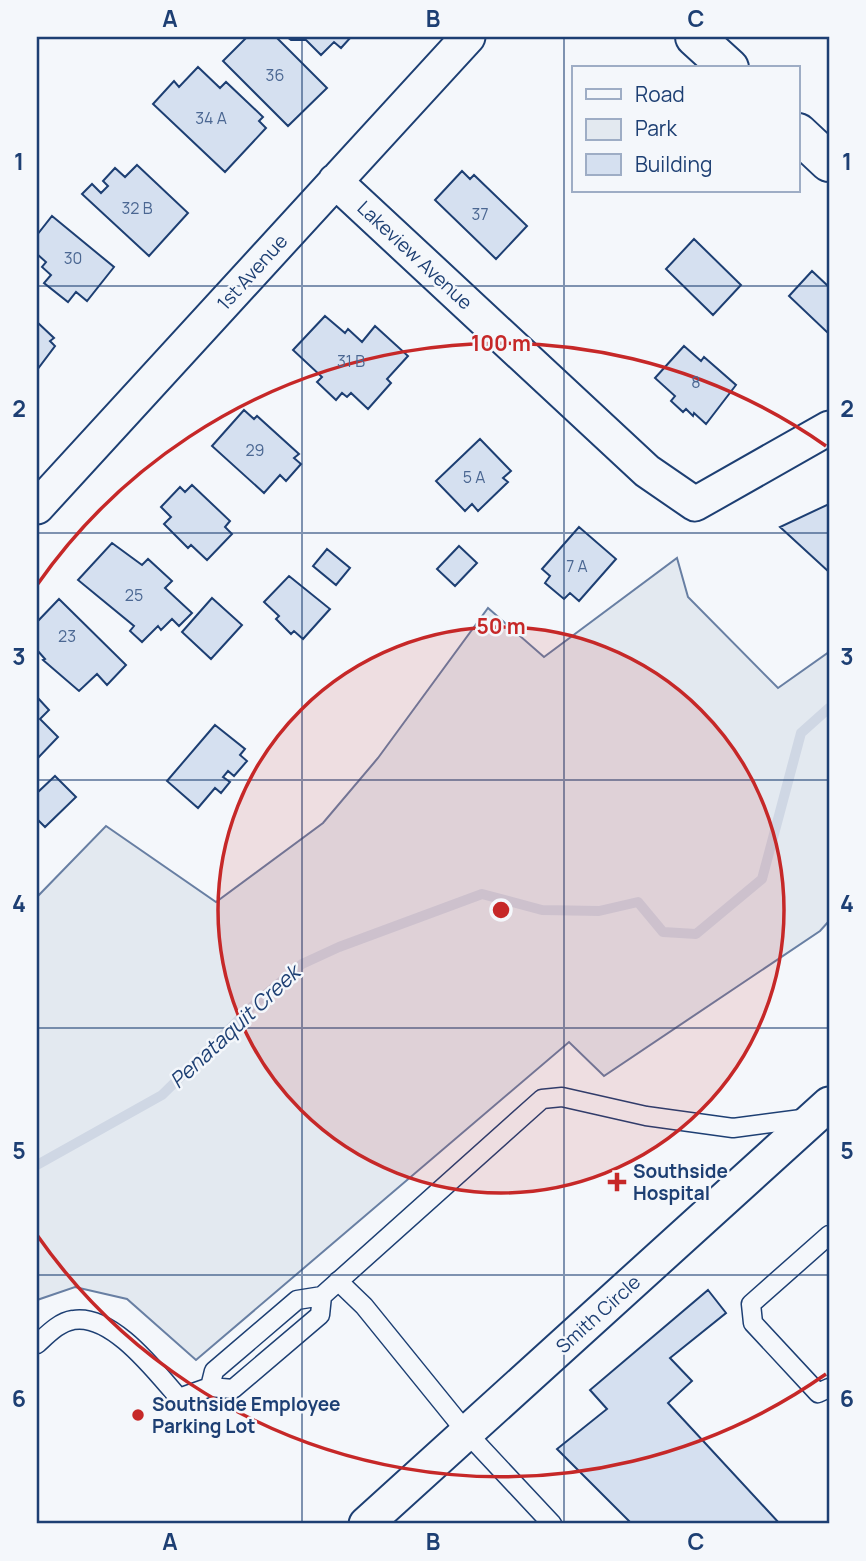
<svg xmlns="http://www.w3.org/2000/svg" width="866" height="1561" viewBox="0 0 866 1561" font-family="Manrope,sans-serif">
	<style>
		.green { fill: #e3e9f0; stroke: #687fa3; stroke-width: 2 }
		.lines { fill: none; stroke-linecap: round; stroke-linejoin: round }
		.stream { stroke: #cfd7e4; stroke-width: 10 }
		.building { fill: #d5e0f0; stroke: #1d3f73; stroke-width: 2 }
		.lane-casing { stroke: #1d3f73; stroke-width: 21 }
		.street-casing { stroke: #1d3f73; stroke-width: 37 }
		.secondary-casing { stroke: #1d3f73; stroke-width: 42 }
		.lane { stroke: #f4f7fb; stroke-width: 18 }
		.street { stroke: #f4f7fb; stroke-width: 33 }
		.secondary { stroke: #f4f7fb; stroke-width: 38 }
		.grid { fill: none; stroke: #1d3f73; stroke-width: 2; stroke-opacity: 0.55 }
		.ring { fill: none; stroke: #c62828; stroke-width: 3.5 }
		.poi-dot { fill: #c62828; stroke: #f4f7fb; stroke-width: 2.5 }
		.labels { text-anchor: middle; stroke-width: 5; stroke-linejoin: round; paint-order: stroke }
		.number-label { font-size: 16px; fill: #4b6792 }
		.street-label { font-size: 19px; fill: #1d3f73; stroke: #f4f7fb }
		.poi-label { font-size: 19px; font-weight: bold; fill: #1d3f73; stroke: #f4f7fb; text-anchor: start }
		.water-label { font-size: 21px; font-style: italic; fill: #1d3f73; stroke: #f4f7fb }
		.centre { fill: #c62828; stroke: #f4f7fb; stroke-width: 3.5 }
		.ring-label { font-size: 21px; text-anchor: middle; font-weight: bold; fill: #c62828; stroke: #f4f7fb; stroke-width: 5; stroke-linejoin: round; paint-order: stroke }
		.neatline { fill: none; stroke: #1d3f73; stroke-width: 2.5 }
		.grid-label { font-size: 23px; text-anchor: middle; font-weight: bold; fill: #1d3f73 }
	</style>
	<rect width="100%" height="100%" fill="#f4f7fb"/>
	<path class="green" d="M677 558 688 597 778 688 829 652V921L820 931 604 1076 569 1042 196 1360 127 1299 75 1287 37 1300V897L106 826 216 902 323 823 378 758 488 608 544 657Z"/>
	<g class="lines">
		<path class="stream" d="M37 1165 162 1095 259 1000 302 964 339 947 482 894 542 910 599 911 638 902 663 932 696 934 762 879 801 733 829 708"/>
	</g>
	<path class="building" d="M247 37H276L327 88 288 126 223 61Z
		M287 37H351L341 48 334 42 321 55 306 40H291Z
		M198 67 220 88 226 82 263 117 259 121 266 128 225 172 153 104 174 81 179 87Z
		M137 165 188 213 149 256 82 194 92 184 101 193 108 186 103 181 115 168 125 177Z
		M462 171 470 179 474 175 527 226 496 259 435 200Z
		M52 216 114 267 87 301 76 292 68 302 44 283 51 275 42 267 46 262 37 254V235Z
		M694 239 741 285 713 315 666 269Z
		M812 271 829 287V334L789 296Z
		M325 316 345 333 348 329 362 342 375 326 408 356 387 379 391 383 368 409 351 393 347 397 342 393 336 400 317 382 322 377 293 350Z
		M37 322 54 338 50 341 55 346 37 370Z
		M684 346 701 361 704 357 736 385 706 424 694 413 693 416 686 409 683 412 671 401 675 396 655 378Z
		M244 410 254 419 257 416 299 454 294 458 301 464 286 481 280 475 264 493 212 446Z
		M480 439 511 471 503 478 508 482 478 511 472 504 465 511 436 481Z
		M192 485 230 521 225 527 232 534 207 560 191 545 188 548 164 524 171 517 161 507 180 487 185 492Z
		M829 504V572L780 527Z
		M579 527 616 559 579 601 570 593 564 599 545 583 550 576 542 569Z
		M112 543 142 565 148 559 172 581 165 588 192 613 179 626 172 619 161 630 158 626 142 642 130 631 134 626 78 580Z
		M459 546 477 563 455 586 437 569Z
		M327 549 350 568 336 585 313 566Z
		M289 576 330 609 303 639 294 631 291 634 276 619 279 616 264 602Z
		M212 598 242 625 211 659 182 632Z
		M59 599 126 665 107 685 97 674 79 691 43 660 45 659 37 650V622Z
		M37 697 49 710 40 719 58 737 37 759Z
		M215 725 245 749 240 755 247 761 234 776 228 771 223 777 230 782 221 793 215 788 198 808 167 781Z
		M55 776 76 797 45 827 37 819V793Z
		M708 1290 726 1313 670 1358 692 1381 668 1403 780 1524H632L557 1449 607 1409 590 1390Z"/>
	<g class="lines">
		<g class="lane-casing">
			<path id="lane" d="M829 1235 751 1304 753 1323 818 1393 829 1388
				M338 1281 364 1306 467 1433 552 1524
				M37 1344C47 1335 59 1322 73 1320 112 1313 156 1372 179 1398L210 1387 233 1389 320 1315 322 1296
				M210 1387 214 1371 297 1300 322 1296 542 1099 562 1097 646 1116 733 1128 809 1118"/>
		</g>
		<g class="street-casing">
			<path id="street" d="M335 181 647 471 695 504 829 428
				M37 507 468 37
				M366 1524 829 1104"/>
		</g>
		<g class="secondary-casing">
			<path id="secondary" d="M695 37 729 68
				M798 133 829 162"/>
		</g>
		<use href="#lane" class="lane"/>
		<use href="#street" class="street"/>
		<use href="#secondary" class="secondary"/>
	</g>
	<path class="grid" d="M302 37V1524M564 37V1524M37 286H829M37 533H829M37 780H829M37 1028H829M37 1275H829"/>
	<circle cx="501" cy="910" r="283" fill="#c62828" fill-opacity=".12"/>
	<g class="ring">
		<circle cx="501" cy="910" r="283"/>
		<path d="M826 1374A566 566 0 0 1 37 1235M37 585A566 566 0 0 1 826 446"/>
	</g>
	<g class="poi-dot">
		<path d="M613.5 1171.5h7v7h7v7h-7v7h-7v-7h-7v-7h7z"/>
		<circle cx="138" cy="1415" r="7"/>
	</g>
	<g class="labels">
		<g class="number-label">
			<text x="275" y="81">36</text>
			<text x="211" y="124">34 A</text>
			<text x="137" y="214">32 B</text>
			<text x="480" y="220">37</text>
			<text x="73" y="264">30</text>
			<text x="351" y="367">31 B</text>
			<text x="696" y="388">8</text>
			<text x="255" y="456">29</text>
			<text x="474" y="483">5 A</text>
			<text x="577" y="572">7 A</text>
			<text x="134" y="601">25</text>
			<text x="67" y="642">23</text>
		</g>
		<g class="street-label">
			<text transform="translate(415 255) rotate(43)" y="7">Lakeview Avenue</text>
			<text transform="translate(252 272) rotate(-48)" y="7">1st Avenue</text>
			<text transform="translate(598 1314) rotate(-42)" y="7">Smith Circle</text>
		</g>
		<g class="poi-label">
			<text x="633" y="1178">Southside<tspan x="633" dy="22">Hospital</tspan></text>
			<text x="152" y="1411">Southside Employee<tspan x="152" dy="22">Parking Lot</tspan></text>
		</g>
		<g class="water-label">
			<text transform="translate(235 1027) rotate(-43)" y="7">Penataquit Creek</text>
		</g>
	</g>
	<circle cx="501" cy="910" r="10" class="centre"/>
	<g class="ring-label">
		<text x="501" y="351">100 m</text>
		<text x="501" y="634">50 m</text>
	</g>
	<rect width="866" height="1561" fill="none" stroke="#f4f7fb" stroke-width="77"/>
	<rect x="572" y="66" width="228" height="126" fill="#f4f7fb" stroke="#9eadc5" stroke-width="2"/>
	<rect x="586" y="89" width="35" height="10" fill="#f4f7fb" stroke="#9eadc5" stroke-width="2"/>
	<text x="635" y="102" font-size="21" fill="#1d3f73">Road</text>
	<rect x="586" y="119" width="35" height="21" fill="#e3e9f0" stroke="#9eadc5" stroke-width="2"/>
	<text x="635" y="136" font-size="21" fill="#1d3f73">Park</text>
	<rect x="586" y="154" width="35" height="21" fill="#d5e0f0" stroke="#9eadc5" stroke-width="2"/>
	<text x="635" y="172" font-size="21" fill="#1d3f73">Building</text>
	<rect x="38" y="38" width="790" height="1484" class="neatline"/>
	<g class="grid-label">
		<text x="170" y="27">A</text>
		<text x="433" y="27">B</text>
		<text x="696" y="27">C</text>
		<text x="19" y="170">1</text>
		<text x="847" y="170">1</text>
		<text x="19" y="417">2</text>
		<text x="847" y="417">2</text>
		<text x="19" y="665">3</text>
		<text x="847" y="665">3</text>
		<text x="19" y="912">4</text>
		<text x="847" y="912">4</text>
		<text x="19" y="1159">5</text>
		<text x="847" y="1159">5</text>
		<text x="19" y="1407">6</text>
		<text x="847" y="1407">6</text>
		<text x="170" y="1550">A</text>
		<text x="433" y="1550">B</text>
		<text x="696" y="1550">C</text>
	</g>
</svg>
